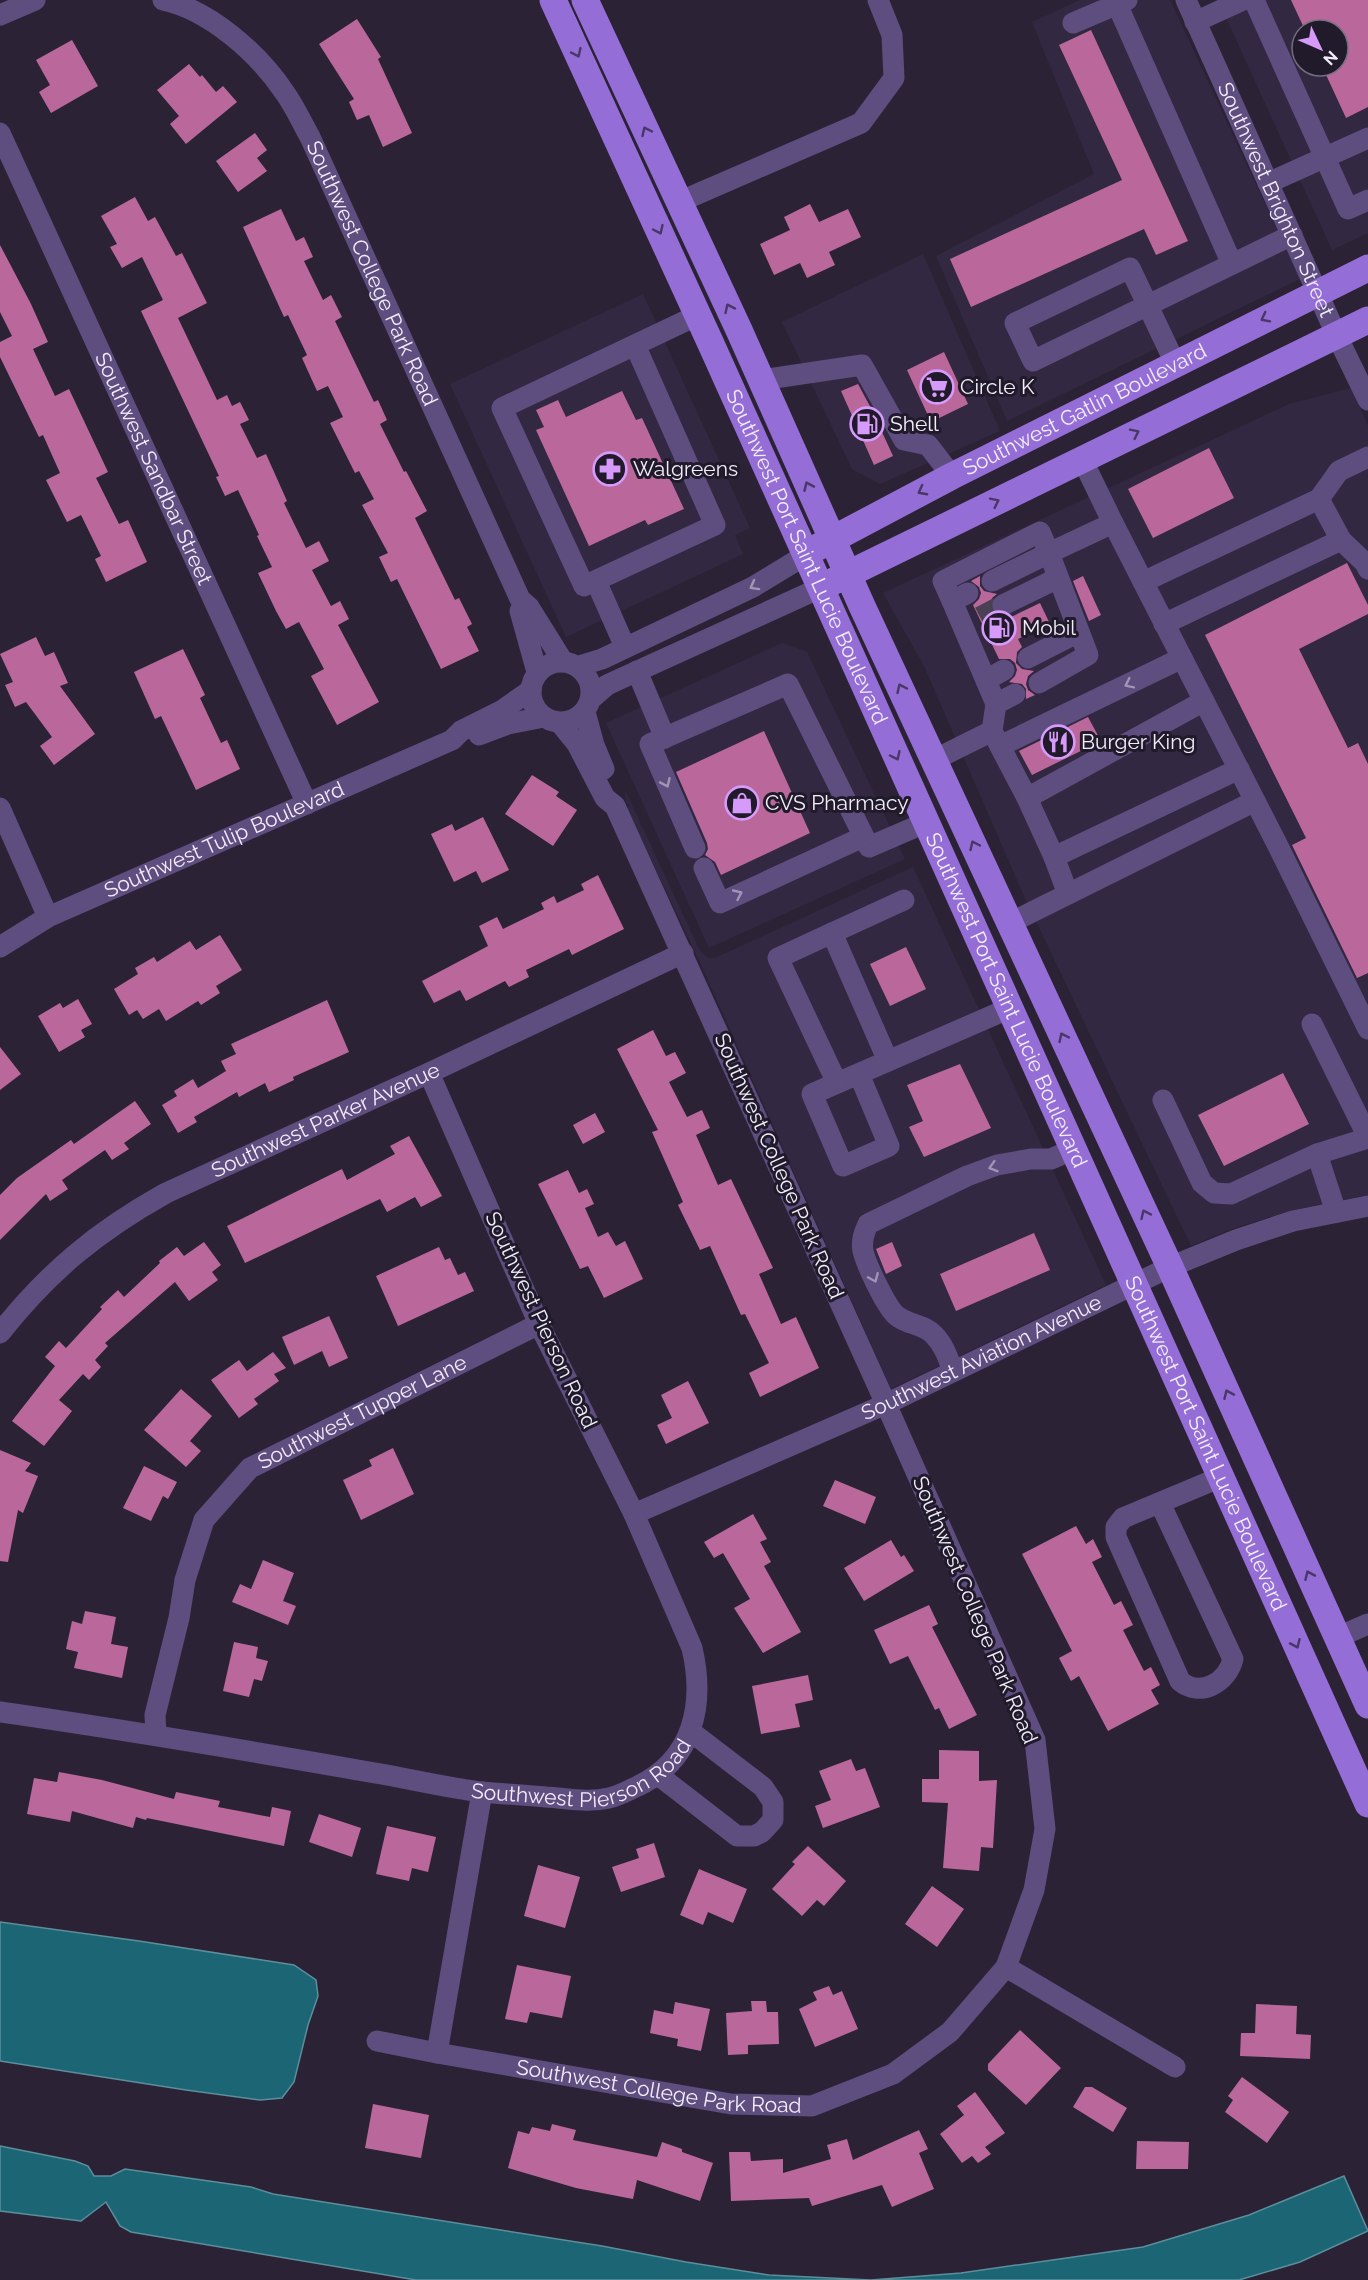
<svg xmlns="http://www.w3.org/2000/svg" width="1368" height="2280" viewBox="0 0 1368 2280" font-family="Raleway,sans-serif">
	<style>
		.built { fill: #332841; fill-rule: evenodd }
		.water { fill: #1b6574; stroke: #5c8e9c; stroke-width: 1.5 }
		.building { fill: #ba689b }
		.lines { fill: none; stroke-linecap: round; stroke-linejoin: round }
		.minor-tunnel { stroke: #494153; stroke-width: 21; stroke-dasharray: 21 10; stroke-linecap: butt }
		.minor { stroke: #5e4d7f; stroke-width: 21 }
		.major { stroke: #946ed6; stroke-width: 27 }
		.oneway { stroke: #493767 }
		.oneway2 { stroke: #a195b6 }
		.labels { text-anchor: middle; stroke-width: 6; stroke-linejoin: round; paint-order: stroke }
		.street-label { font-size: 21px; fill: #f2edfa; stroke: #211a2b }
		.poi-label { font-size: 21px; fill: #f2edfa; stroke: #211a2b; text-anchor: start }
	</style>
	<rect width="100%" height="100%" fill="#2b2335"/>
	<path class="built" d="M1080 0H1170L1300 279 1007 421 936 256 1094 174 1032 22Z
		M1218 0H1368V233L1332 250ZM1302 30H1338V66H1302Z
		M923 254 1000 431 880 484 852 469 782 322Z
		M643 294 750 528 735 535 743 554 566 637 450 384Z
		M1351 388 1368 426V1195L1289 1211 1231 1229 1191 1246 1024 896 924 666 883 593 1289 404Z
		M782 643 807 652 905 859 709 948 606 723Z
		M625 790 700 951 708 958H715L913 867 1106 1285 891 1389 698 958 627 809 630 806 626 802Z"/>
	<path class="water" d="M0 1922 139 1941 294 1965 316 1980 318 1996 308 2025 294 2082 282 2098 260 2100 186 2090 0 2061Z
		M0 2146 75 2161 88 2166 94 2176H111L125 2169 251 2187 273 2194 602 2246 686 2262 769 2275 871 2280 961 2273 1143 2247 1249 2215 1344 2176 1368 2231 1300 2262 1239 2280H416L131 2232 120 2226 106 2202 81 2221 0 2211Z"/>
	<path class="building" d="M1291 0H1368V107L1346 118 1322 66H1338V30H1305Z
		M357 19 381 57 378 59 412 133 383 147 369 115 357 120 349 102 354 99 319 44Z
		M1091 30 1188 241 1156 255 1144 229 971 307 950 259 1122 180 1059 45Z
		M72 40 98 86 51 113 39 92 50 85 36 60Z
		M189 64 200 77 202 75 216 92 223 86 237 102 186 144 170 124 179 116 157 90Z
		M255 133 267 150 257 158 267 171 238 192 216 161Z
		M135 197 148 221 155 217 176 256 182 253 207 303 178 318 217 400 227 395 232 406 240 402 249 420 240 424 257 458 266 454 287 501 284 503 306 548 319 541 329 561 312 570 331 606 340 601 349 619 338 625 379 702 337 725 311 676 324 669 299 622 286 629 276 611 258 573 272 567 257 536 259 535 238 490 225 496 216 477 219 476 141 311 163 300 142 257 122 268 110 247 117 244 101 216Z
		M810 204 819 222 848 209 861 237 829 252 835 265 807 278 800 263 774 275 760 244 790 230 784 217Z
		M281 209 296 241 304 237 313 257 304 261 323 300 331 295 342 317 335 321 374 402 378 400 387 420 380 424 404 472 406 471 427 511 415 518 455 600 459 598 472 624 467 627 479 651 441 669 397 579 391 582 379 557 388 553 362 505 374 499 359 471 355 473 330 423 343 417 328 386 317 391 302 358 307 355 288 315 284 317 243 227Z
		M0 245 31 304 48 342 33 349 55 396 69 389 108 472 96 478 119 524 128 520 147 562 106 582 95 559 101 556 81 515 67 522 46 480 60 473 43 435 39 437 0 357V342L12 336 0 312Z
		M944 352 968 404 931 422 907 370Z
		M858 384 872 410 893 456 874 465 841 391Z
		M622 391 636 420 642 418 684 509 648 525 645 520 589 546 536 430 544 427 536 410 558 400 566 417Z
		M1209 448 1234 498 1153 538 1128 489Z
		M1347 563 1368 605V614L1299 649 1348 748 1358 743 1368 764V973L1357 978 1292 845 1306 838 1205 635Z
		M980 576V586L984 591 997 594 992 598 990 605 992 611 996 616 1009 618 1040 603 1050 624 1018 639 1022 647 1017 652 1016 663 1022 669 1034 671 1028 676 1026 684 1028 690 1035 695 1026 699V689L1022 684 1009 682 1015 676 1017 670 1015 663 1010 659H999L973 605 979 599 981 593 979 587 971 581Z
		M1083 576 1101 615 1089 621 1073 581Z
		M36 637 45 656 54 652 68 683 60 686 95 734 54 765 40 746 52 737 26 702 15 707 5 685 13 682 0 654Z
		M183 649 205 695 200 698 221 743 227 740 240 769 196 790 161 716 155 719 134 672Z
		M1088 717 1101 741 1032 775 1019 751Z
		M764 731 810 833 721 875 715 862 705 855 708 849 707 843 676 772Z
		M532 775 559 792 556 796 577 810 553 846 505 814Z
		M483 817 509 870 482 883 476 871 454 882 431 834 452 824 455 831Z
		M598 875 624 929 572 955 569 949 526 970 529 977 509 987 505 981 466 1001 460 990 434 1003 422 981 488 946 479 926 497 917 503 929 544 909 541 903 554 896 557 903 584 890 581 884Z
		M220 935 242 970 216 986 220 993 201 1005 198 1001 166 1021 159 1009 143 1019 137 1010 129 1015 114 989 138 974 135 968 154 957 157 962 190 941 196 950Z
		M906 947 926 989 890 1006 870 964Z
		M78 999 92 1024 81 1030 85 1037 59 1052 38 1016 60 1003 63 1008Z
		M327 1000 349 1052 293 1077 294 1080 269 1092 265 1083 239 1097 237 1092 194 1117 197 1122 178 1133 162 1105 177 1096 174 1091 193 1079 198 1088 226 1071 221 1061 236 1054 231 1044Z
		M653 1030 666 1056 675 1052 686 1073 669 1082 687 1117 702 1110 710 1128 696 1135 718 1185 731 1179 773 1268 759 1274 781 1324 796 1317 819 1368 760 1397 749 1373 769 1363 745 1314 741 1315 710 1246 700 1250 678 1205 683 1202 652 1132 658 1130 617 1049Z
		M0 1047 21 1074 0 1090Z
		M960 1064 991 1128 924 1157 909 1127 923 1121 907 1085Z
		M1283 1073 1309 1124 1224 1166 1198 1115Z
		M135 1101 151 1124 124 1143 129 1149 112 1160 105 1150 62 1180 68 1189 50 1201 46 1194 0 1240V1195L17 1178 71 1140 74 1144Z
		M595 1113 605 1132 583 1144 573 1125Z
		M409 1136 442 1196 421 1207 415 1197 387 1212 380 1199 245 1263 227 1226 342 1169 347 1180 395 1154 390 1146Z
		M568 1170 579 1193 587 1189 594 1204 585 1208 598 1237 608 1232 616 1246 625 1241 643 1279 604 1298 588 1266 580 1269 538 1184Z
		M1034 1233 1050 1270 956 1311 940 1274Z
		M204 1242 221 1265 212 1272 218 1280 189 1301 175 1282 105 1343 108 1346 95 1360 101 1367 89 1380 83 1374 59 1400 72 1411 44 1446 12 1421 55 1366 45 1357 59 1341 66 1348 102 1309 100 1307 118 1290 124 1297 160 1263 159 1261 177 1247 184 1256Z
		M892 1242 902 1266 886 1274 876 1249Z
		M439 1247 445 1260 450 1258 458 1275 465 1272 474 1291 398 1326 376 1276Z
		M329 1316 348 1358 329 1367 322 1351 294 1365 282 1337Z
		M273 1352 286 1368 274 1374 279 1381 254 1399 258 1404 239 1418 211 1380 239 1360 247 1371Z
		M688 1381 709 1423 666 1444 657 1425 672 1418 661 1395Z
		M181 1389 212 1416 190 1441 201 1451 186 1467 144 1430Z
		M393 1448 414 1494 361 1520 343 1480 372 1466 369 1460Z
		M0 1450 31 1463 25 1471 38 1476 23 1513 18 1510 8 1562 0 1561Z
		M144 1466 177 1482 168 1499 163 1496 151 1521 123 1508Z
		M835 1480 876 1497 865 1524 823 1506Z
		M753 1514 767 1539 760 1542 771 1562 764 1566 801 1632 763 1653 734 1608 750 1599 723 1553 714 1558 704 1542Z
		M1076 1526 1086 1544 1093 1539 1102 1557 1092 1562 1114 1605 1121 1601 1133 1625 1123 1630 1144 1671 1151 1667 1160 1685 1151 1690 1159 1704 1108 1731 1079 1676 1071 1681 1059 1658 1072 1651 1022 1554Z
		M891 1540 901 1557 904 1555 914 1571 864 1601 844 1568Z
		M263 1560 294 1573 283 1601 296 1606 288 1625 232 1602 240 1584 251 1589Z
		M929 1605 938 1624 932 1627 977 1715 949 1729 939 1708 935 1710 908 1656 890 1664 874 1630Z
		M85 1611 116 1617 111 1644 128 1647 122 1678 74 1668 78 1652 66 1649 72 1621 82 1624Z
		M234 1642 258 1647 256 1658 268 1661 262 1681 254 1679 249 1697 223 1691Z
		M808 1675 813 1700 795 1704 800 1727 761 1734 752 1686Z
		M939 1750 979 1751V1781L997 1780 993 1848 981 1847 979 1871 943 1868 948 1803 922 1802V1779H939Z
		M851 1759 856 1771 865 1768 880 1807 823 1828 815 1806 831 1800 819 1771Z
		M59 1772 102 1780 174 1799 176 1792 220 1801 218 1807 270 1817 272 1807 291 1811 284 1846 147 1818 146 1820 136 1817 133 1828 72 1811 70 1822 27 1814 34 1778 57 1782Z
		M319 1814 361 1828 352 1857 309 1842Z
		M387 1826 436 1837 428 1872 412 1868 409 1881 376 1874Z
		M654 1843 665 1877 621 1892 612 1867 639 1858 636 1849Z
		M808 1846 846 1881 824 1906 817 1900 802 1916 772 1889 795 1864 792 1862Z
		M538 1865 580 1877 565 1928 524 1916Z
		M699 1869 747 1889 733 1923 708 1912 703 1925 680 1915Z
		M932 1886 964 1909 937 1947 905 1924Z
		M517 1965 571 1976 562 2018 530 2012 527 2023 505 2019Z
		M829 1986 833 1995 842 1991 858 2029 815 2047 799 2009 817 2000 813 1992Z
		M751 2001H766L767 2012H778L779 2044 748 2045V2054L728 2055 726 2013 752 2011Z
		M675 2002 710 2009 701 2051 677 2046 678 2039 650 2033 654 2010 673 2014Z
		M1256 2004 1297 2006 1296 2034 1311 2035 1310 2059 1240 2056 1241 2033H1255Z
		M1020 2030 1061 2068 1026 2105 988 2070V2064Z
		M1242 2077 1289 2112 1267 2143 1225 2112 1233 2100 1228 2096Z
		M1085 2087H1092L1127 2108 1113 2132 1073 2107Z
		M975 2092 1005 2133 985 2147 991 2154 978 2163 972 2156 962 2163 940 2134 964 2115 957 2106Z
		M373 2104 429 2115 421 2158 365 2148Z
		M552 2124 576 2130 573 2140 657 2157 662 2142 682 2149V2152L713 2163 700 2201 637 2180 633 2199 576 2188 508 2168 518 2131 529 2134 532 2127 550 2131Z
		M919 2130 928 2149 919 2153 934 2189 892 2207 882 2185 812 2206 809 2198 731 2201 729 2152H750L751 2161 783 2159V2173L831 2159 827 2145 847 2139 853 2160Z
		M1137 2141 1189 2142 1188 2169H1136Z"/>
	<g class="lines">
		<path class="minor-tunnel" d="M980 617 1003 605"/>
		<g class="minor">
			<path id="s1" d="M163 0C210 10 259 54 285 93 295 107 302 123 310 137L520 599 529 607 562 660"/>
			<path id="s2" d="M1186 0 1336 334 1368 400"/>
			<path d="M1254 0 1348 209 1368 200"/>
			<path d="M1117 4 1232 264"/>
			<path d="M0 15 35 0"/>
			<path d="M1195 22 1243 0"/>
			<path d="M1073 23 1127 0"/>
			<path id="s3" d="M0 133 307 804"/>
			<path d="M1268 183 1368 138"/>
			<path d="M679 202 861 123 894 78 892 35 878 0"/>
			<path d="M635 345 715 525 584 586 502 408 698 315"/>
			<path d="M1175 363 1130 268 1015 323 1033 361C1119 319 1205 277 1292 235"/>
			<path d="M761 380 862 365 904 440 928 445 952 476"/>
			<path d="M1368 457 1339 471 1319 499 1341 540 1365 563 1368 569"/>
			<path d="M1082 459 1113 523 1277 844 1368 1029"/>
			<path d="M596 581 625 647"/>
			<path d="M1143 582 1319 499"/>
			<path d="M968 593 952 601 996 704"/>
			<path d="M952 601 943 581 1040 532 1049 553 992 581"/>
			<path d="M1003 605 1058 578"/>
			<path d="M520 611 537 672"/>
			<path d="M1164 624 1341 540"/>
			<path d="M1028 658 1079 632"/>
			<circle cx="561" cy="692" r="30"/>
			<path d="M579 666 602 659 753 587 804 556"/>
			<path d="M637 671 665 738"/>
			<path d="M986 680 1004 670"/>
			<path d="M1039 683 1088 655 1049 553 1113 523"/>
			<path d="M592 698 607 685 620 679 820 588"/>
			<path d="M585 712 594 745 604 769"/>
			<path d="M992 731 1027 798 1204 701"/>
			<path d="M479 735 508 724 544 717"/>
			<path d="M1000 746 1182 658"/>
			<path d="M934 760 992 731 996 704 1015 694"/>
			<path d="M1027 798 1054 857 1239 769"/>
			<path d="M0 808 48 917"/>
			<path d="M695 848 650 744 788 684 869 847 927 822"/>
			<path d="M1054 857 1068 894"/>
			<path d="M704 868 720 903 863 837"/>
			<path d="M1010 923 1255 801"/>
			<path d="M832 933 904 900"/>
			<path id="s4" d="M0 947 48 917 452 740 461 731 501 711 531 690"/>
			<path d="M1312 1024 1368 1137"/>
			<path d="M859 1074 889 1146 843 1166 812 1094 1010 1008"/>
			<path d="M837 1083 778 958 832 933 888 1061"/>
			<path d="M1163 1100 1202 1183 1214 1193 1231 1194 1317 1154 1368 1138"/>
			<path d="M1317 1154 1336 1212"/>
			<path id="s5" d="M0 1333C49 1271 98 1231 166 1193L429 1073 683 953"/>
			<path d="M953 1371C948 1358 944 1345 934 1335 924 1324 908 1325 897 1316 887 1309 866 1264 863 1251 861 1241 864 1233 868 1224L967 1176 997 1165 1031 1159H1051L1074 1149"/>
			<path d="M1160 1503 1233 1659C1227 1683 1200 1698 1180 1681L1116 1537V1527L1123 1518 1221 1477"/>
			<path id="s6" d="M634 1514 886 1404 1170 1267 1236 1240 1293 1221 1368 1206"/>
			<path d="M1338 1637 1368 1624"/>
			<path id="s7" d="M0 1712C126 1730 250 1751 375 1773 411 1779 447 1788 482 1792 503 1794 525 1795 546 1797 566 1798 588 1803 609 1798 619 1796 629 1790 638 1786 694 1759 705 1704 692 1648L634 1514 539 1324 429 1073"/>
			<path id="s8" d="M156 1735 155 1715 179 1618 185 1580 204 1520 250 1468 539 1324"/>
			<path d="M658 1775 737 1836H754L762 1832 773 1820V1802L763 1787 690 1731"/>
			<path d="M1006 1967 1175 2067"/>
			<path id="s9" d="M377 2041 437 2053 731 2104 812 2106 893 2074 950 2032 1006 1967 1034 1890 1045 1829 1035 1740 886 1404 615 806 605 798 577 744 560 723"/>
			<path d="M437 2053 482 1792"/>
		</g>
		<g class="major">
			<path id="s10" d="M553 0 711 344 1368 1804"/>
			<path d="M585 0 739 330 862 606 1170 1267 1368 1705"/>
			<path id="s11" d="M818 547 952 476 1368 268"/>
			<path d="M832 582 1368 320"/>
		</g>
	</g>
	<defs><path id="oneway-chevron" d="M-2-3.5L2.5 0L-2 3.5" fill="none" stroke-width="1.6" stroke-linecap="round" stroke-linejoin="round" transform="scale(1.5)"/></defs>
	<g class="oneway">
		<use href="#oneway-chevron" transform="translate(577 53) rotate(65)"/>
		<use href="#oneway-chevron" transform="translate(646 131) rotate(-115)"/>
		<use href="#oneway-chevron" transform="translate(659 230) rotate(65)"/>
		<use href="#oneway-chevron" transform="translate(729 308) rotate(-115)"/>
		<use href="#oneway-chevron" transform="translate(1265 318) rotate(153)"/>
		<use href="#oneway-chevron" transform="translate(1135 433) rotate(-26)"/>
		<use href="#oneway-chevron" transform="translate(808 486) rotate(-114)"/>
		<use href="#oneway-chevron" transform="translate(922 491) rotate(152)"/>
		<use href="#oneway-chevron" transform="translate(995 502) rotate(-26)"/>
		<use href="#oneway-chevron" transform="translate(901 688) rotate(-115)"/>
		<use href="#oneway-chevron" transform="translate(896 756) rotate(65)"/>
		<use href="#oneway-chevron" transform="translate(974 845) rotate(-115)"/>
		<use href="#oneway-chevron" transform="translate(1063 1037) rotate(-115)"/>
		<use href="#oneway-chevron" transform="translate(1145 1214) rotate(-115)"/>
		<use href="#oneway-chevron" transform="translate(1228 1394) rotate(-114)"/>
		<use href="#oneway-chevron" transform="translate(1309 1575) rotate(-114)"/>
		<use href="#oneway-chevron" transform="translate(1296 1644) rotate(66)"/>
	</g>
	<g class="oneway2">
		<use href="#oneway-chevron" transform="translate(754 586) rotate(151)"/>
		<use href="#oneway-chevron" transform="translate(1129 684) rotate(154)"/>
		<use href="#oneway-chevron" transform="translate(666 783) rotate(66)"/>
		<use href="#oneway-chevron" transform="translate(738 894) rotate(-25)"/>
		<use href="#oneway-chevron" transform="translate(993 1167) rotate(163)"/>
		<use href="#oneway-chevron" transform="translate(874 1278) rotate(67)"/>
	</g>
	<defs>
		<g id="supermarket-ring" transform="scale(1.725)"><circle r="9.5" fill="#211a2b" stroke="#d69bfa" stroke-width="1.5"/><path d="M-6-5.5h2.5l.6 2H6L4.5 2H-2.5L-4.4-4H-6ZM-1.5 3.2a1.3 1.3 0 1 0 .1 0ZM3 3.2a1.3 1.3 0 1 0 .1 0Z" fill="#d69bfa"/></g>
		<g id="fuel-ring" transform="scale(1.725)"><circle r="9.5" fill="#211a2b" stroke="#d69bfa" stroke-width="1.5"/><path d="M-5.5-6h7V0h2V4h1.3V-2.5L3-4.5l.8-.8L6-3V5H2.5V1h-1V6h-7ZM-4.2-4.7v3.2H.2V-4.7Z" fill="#d69bfa"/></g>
		<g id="pharmacy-ring" transform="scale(1.725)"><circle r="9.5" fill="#211a2b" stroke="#d69bfa" stroke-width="1.5"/><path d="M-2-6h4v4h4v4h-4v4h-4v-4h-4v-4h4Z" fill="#d69bfa"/></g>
		<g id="restaurant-ring" transform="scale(1.725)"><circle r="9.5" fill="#211a2b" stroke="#d69bfa" stroke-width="1.5"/><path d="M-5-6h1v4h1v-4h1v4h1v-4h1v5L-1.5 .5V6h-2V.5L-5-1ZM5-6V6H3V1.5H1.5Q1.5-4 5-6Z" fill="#d69bfa"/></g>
		<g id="shop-ring" transform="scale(1.725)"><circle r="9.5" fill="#211a2b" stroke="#d69bfa" stroke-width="1.5"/><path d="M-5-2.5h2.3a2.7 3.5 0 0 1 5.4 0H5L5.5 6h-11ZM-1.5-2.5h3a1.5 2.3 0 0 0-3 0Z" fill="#d69bfa"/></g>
	</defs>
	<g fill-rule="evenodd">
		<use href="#supermarket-ring" x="937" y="387"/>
		<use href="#fuel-ring" x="867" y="424"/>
		<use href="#pharmacy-ring" x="610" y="469"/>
		<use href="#fuel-ring" x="999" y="628"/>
		<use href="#restaurant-ring" x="1058" y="742"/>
		<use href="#shop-ring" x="742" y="803"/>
	</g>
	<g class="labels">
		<g class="street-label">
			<text dy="7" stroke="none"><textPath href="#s2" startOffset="219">Southwest Brighton Street</textPath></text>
			<text dy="7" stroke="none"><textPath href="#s1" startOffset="357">Southwest College Park Road</textPath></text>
			<text dy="7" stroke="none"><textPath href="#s11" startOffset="300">Southwest Gatlin Boulevard</textPath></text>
			<text dy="7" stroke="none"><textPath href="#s3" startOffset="369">Southwest Sandbar Street</textPath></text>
			<text dy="7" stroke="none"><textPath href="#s10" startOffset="612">Southwest Port Saint Lucie Boulevard</textPath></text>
			<text dy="7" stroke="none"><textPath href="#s4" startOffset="249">Southwest Tulip Boulevard</textPath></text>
			<text dy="7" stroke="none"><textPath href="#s10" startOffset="1098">Southwest Port Saint Lucie Boulevard</textPath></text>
			<text dy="7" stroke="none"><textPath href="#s5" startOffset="394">Southwest Parker Avenue</textPath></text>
			<text transform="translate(779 1166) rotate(66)" y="7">Southwest College Park Road</text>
			<text transform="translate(541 1320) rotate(65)" y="7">Southwest Pierson Road</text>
			<text dy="7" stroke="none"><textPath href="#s6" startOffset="381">Southwest Aviation Avenue</textPath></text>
			<text dy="7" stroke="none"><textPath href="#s8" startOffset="416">Southwest Tupper Lane</textPath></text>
			<text dy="7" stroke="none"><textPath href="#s10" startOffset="1584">Southwest Port Saint Lucie Boulevard</textPath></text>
			<text transform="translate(975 1610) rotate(67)" y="7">Southwest College Park Road</text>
			<text dy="7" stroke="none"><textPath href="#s7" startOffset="596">Southwest Pierson Road</textPath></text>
			<text dy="7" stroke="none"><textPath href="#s9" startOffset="286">Southwest College Park Road</textPath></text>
		</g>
		<g class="poi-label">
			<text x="960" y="394">Circle K</text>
			<text x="890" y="431">Shell</text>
			<text x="633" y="476">Walgreens</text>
			<text x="1022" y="635">Mobil</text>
			<text x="1081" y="749">Burger King</text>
			<text x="765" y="810">CVS Pharmacy</text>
		</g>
	</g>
	<g transform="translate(1320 48) rotate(134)"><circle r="28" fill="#211a2b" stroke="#756e7e" stroke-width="1.5"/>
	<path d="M0-4.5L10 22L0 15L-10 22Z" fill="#d69bfa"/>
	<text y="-9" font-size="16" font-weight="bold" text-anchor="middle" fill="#f2edfa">N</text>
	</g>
</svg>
